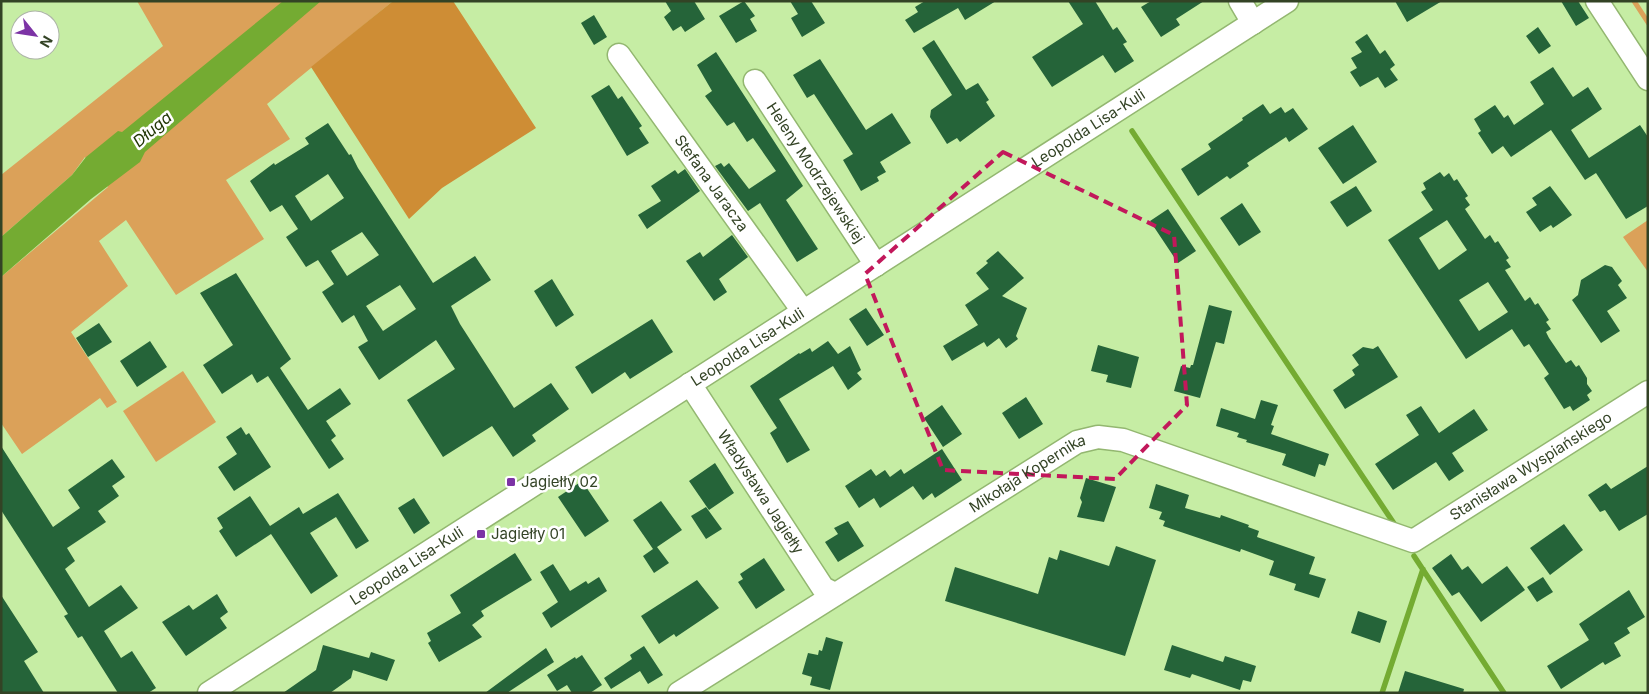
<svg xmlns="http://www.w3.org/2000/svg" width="1649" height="694" viewBox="0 0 1649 694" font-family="Inter,sans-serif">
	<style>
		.green { fill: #dba159 }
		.forest { fill: #ce8d35 }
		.water { fill: #74ab32 }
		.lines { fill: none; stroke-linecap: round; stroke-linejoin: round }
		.stream { stroke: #74ab32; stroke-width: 5.5 }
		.building { fill: #256439; fill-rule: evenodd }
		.street-casing { stroke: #93b770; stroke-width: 25 }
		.street { stroke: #fff; stroke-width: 22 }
		.marked { fill: none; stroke: #c2185b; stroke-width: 4; stroke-dasharray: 10 6; stroke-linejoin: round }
		.poi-dot { fill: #7c33a5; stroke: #fff; stroke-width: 2 }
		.labels { text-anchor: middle; stroke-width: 5; stroke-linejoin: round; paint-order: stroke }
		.street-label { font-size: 15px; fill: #334325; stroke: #fff }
		.poi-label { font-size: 15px; fill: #334325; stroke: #fff; text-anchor: start }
		.water-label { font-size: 16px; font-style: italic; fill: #213605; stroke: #fff }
	</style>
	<rect width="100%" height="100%" fill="#c6eda4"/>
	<path class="green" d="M137 1H393L267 104 290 139 226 180 264 239 176 295 126 220 99 241 128 286 71 332 117 402 107 408 100 398 22 454 1 423V277L108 187 85 157 72 175 1 237V175L163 46Z
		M1631 1H1637L1648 18V27Z
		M1648 220V272L1623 237Z
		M183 371 216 422 156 462 123 411Z"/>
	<path class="forest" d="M393 1H453L536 128 442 188 409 219 311 67Z"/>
	<path class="water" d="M283 1H321L145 152 140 162 91 199 1 277V237L72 175 86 157 118 131 122 132Z"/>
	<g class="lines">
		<path class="stream" d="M1132 131 1397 528
			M1414 556 1504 693
			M1382 693 1423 569"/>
	</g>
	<path class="building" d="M665 1H694L705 19 685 32 681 26 673 31 664 17 671 11Z
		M744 1 755 16 750 19 757 31 736 43 719 16Z
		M790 1H811L825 23 802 37 791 18 798 14Z
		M925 1H996L965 20 958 8 914 33 905 20 918 12 915 7Z
		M1068 1H1095L1113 30 1117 27 1127 42 1123 44 1134 61 1115 73 1103 55 1052 87 1032 57 1083 24Z
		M1151 1H1204L1176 19 1180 25 1161 37 1141 7Z
		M1395 1H1442L1407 22Z
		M1561 1H1578L1589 18 1576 26Z
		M594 15 607 37 594 45 581 23Z
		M1538 27 1551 46 1539 54 1526 36Z
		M1367 34 1380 54 1385 50 1395 65 1390 69 1398 80 1385 88 1378 77 1360 87 1350 72 1357 68 1351 58 1362 52 1355 42Z
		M934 40 966 90 978 83 989 100 986 102 995 116 960 142 957 138 947 144 930 117 931 110 952 95 922 48Z
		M716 52 803 186 786 200 818 249 797 262 760 203 748 211 715 166 721 163 724 167 729 163 749 189 776 171 753 138 747 142 734 122 727 126 705 96 712 91 697 65Z
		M820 59 866 130 892 113 911 143 880 162 886 172 877 177 879 181 861 191 843 160 853 154 814 94 807 98 793 75Z
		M1553 67 1573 97 1588 87 1602 109 1571 130 1589 158 1640 125 1648 137V206L1626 219 1596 173 1585 180 1551 130 1511 157 1503 146 1492 154 1478 133 1481 131 1474 119 1495 105 1504 118 1508 115 1514 125 1544 104 1530 82Z
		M609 85 618 99 622 96 642 126 639 128 649 143 627 156 591 96Z
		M1263 104 1270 114 1281 107 1285 113 1293 108 1308 129 1289 142 1286 137 1247 163 1249 166 1230 179 1227 176 1198 196 1181 169 1211 149 1208 144 1243 120 1242 118Z
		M328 123 349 155 351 154 358 168 433 283 475 256 491 280 451 306 460 324 514 408 551 383 569 409 532 435 536 441 513 457 492 426 443 457 407 400 455 369 436 340 379 380 358 347 368 341 354 315 342 323 322 292 334 284 318 260 306 267 286 237 298 229 282 205 270 212 250 181 274 163 275 165 309 144 305 138ZM328 174 344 198 311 221 295 196ZM362 232 379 255 347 276 331 251ZM400 285 416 309 383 331 366 306Z
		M1353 125 1377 162 1343 184 1318 148Z
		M685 169 700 191 647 229 638 215 661 201 651 186 675 170 678 174Z
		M1440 172 1444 177 1449 173 1454 181 1457 179 1468 196 1465 198 1470 205 1465 209 1485 239 1490 235 1495 243 1498 241 1509 258 1506 260 1511 267 1505 270 1525 301 1530 297 1535 305 1538 303 1549 320 1546 322 1551 329 1546 332 1549 338 1566 363 1571 360 1576 367 1579 365 1587 378V384L1592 391 1587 395 1590 400 1573 411 1570 406 1564 409 1544 378 1549 374 1529 344 1524 347 1512 329 1466 359 1388 240 1433 210 1421 192 1426 189 1423 183ZM1447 220 1467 250 1439 270 1419 238ZM1488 282 1508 312 1479 331 1459 300Z
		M1356 186 1372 211 1347 227 1330 202Z
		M1550 186 1572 215 1553 228 1551 225 1540 232 1526 212 1537 205 1532 198Z
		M1242 203 1261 232 1239 246 1220 218Z
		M1168 209 1196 251 1178 263 1150 221Z
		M732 235 748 257 719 279 727 292 714 301 686 261 700 252 703 257Z
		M998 251 1024 278 1002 296 1027 308 1016 336 1018 339 1006 348 999 338 987 347 984 342 952 361 943 346 978 325 965 305 989 289 976 273 988 263 986 261Z
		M1605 265 1612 267 1622 281 1618 285 1627 298 1607 311 1620 331 1601 343 1572 300 1578 295 1581 280Z
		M236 273 291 359 280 368 308 410 340 388 351 404 326 421 336 436 331 440 344 459 329 469 268 376 257 383 252 374 222 394 203 365 233 345 200 293Z
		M552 279 574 315 556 327 534 291Z
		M1209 305 1232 311 1224 344 1216 342 1200 398 1174 391 1181 366 1190 368 1191 365H1193Z
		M866 308 884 335 867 346 849 319Z
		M652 319 673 352 630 379 625 372 592 394 575 367Z
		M99 323 112 342 88 357 76 338Z
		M150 341 167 367 137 387 120 361Z
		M828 341 838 354 850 346 861 370 857 373 862 379 848 390 833 366 779 399 810 450 787 463 770 433 777 428 750 386 799 353 800 354 810 348 812 352Z
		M1098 345 1139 357 1131 388 1106 382 1108 375 1091 371Z
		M1378 346 1398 377 1345 409 1333 390 1355 375 1352 370 1359 365 1352 355 1363 347 1373 349Z
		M1026 397 1043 424 1019 439 1002 413Z
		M1261 400 1278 405 1271 425 1274 426 1271 434 1329 454 1325 466 1319 464 1315 477 1282 465 1286 454 1246 442 1247 440 1237 437 1239 433 1216 426 1221 408 1255 419Z
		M942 405 962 434 943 447 924 418Z
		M1421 406 1439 433 1474 409 1488 430 1452 453 1464 471 1449 481 1436 462 1393 490 1375 464 1419 435 1406 415Z
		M241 427 246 435 249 433 271 467 234 491 218 467 237 454 226 437Z
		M1 446 53 527 80 508 68 490 112 459 125 477 112 486 119 496 98 511 106 522 67 548 75 561 65 569 89 607 121 585 138 608 104 631 121 658 132 651 156 688 148 693H118L82 636 78 638 64 616 68 614 1 510Z
		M942 449 962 480 935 498 932 493 923 500 913 486 880 508 874 498 859 508 845 486 871 469 876 476 885 470 890 477 901 469 904 474Z
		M715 463 734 493 709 510 689 481Z
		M1648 466V514L1619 531 1605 510 1600 512 1588 495 1606 483 1611 489Z
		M1086 478 1116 487 1104 522 1077 517 1082 502 1080 498Z
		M582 481 609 521 585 537 558 497Z
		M1156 484 1189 495 1185 508 1220 518 1221 515 1249 525 1248 527 1259 531 1257 537 1315 557 1309 574 1326 579 1319 598 1294 590 1296 584 1269 575 1274 561 1241 549 1240 552 1163 526 1165 521 1159 519 1162 512 1149 508Z
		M338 493 369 541 356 549 336 517 310 533 338 576 311 594 271 534 236 557 219 531 223 528 217 518 250 496 270 526 299 507 303 514Z
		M414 498 430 523 414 534 398 508Z
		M661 501 682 530 657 547 669 563 654 573 643 556 653 549 633 520Z
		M706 507 722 529 706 539 691 516Z
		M848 521 864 546 838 562 825 542 838 534 834 528Z
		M1564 524 1583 550 1550 575 1530 548Z
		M1116 546 1156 560 1125 656 945 601 955 567 1038 594 1049 557 1057 560 1060 550 1109 566Z
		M515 553 532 580 481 611 484 616 472 625 482 637 439 662 428 643 431 641 427 633 461 613 450 595Z
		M1451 554 1462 570 1468 566 1482 584 1507 566 1525 590 1481 622 1459 592 1452 596 1432 568Z
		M764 558 785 590 756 609 738 582 743 579 740 574Z
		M553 564 570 591 586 581 588 584 599 577 607 591 551 628 542 613 558 602 540 572Z
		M1543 577 1553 592 1537 602 1527 587Z
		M697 580 719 608 676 637 674 634 659 644 641 616Z
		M1629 590 1645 617 1627 628 1630 633 1614 643 1621 656 1605 665 1603 662 1561 689 1547 666 1589 640 1579 624Z
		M217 594 228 612 220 618 227 628 186 656 162 622 189 605 193 610Z
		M1 595 38 652 24 661 44 693H1Z
		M1358 611 1387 621 1380 643 1351 633Z
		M826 637 843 642 830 690 810 685 812 677 802 674 808 653 818 655 819 650 822 651Z
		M323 645 369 658 371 652 395 660 387 681 353 670 351 678 330 693H283L316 670Z
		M1172 645 1223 662 1225 656 1256 666 1251 682 1243 680 1240 690 1192 674 1190 678 1164 670Z
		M644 646 663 675 648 684 640 671 611 689 604 678 632 659 630 655Z
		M546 648 554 662 507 693H485Z
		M582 655 602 685 590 693H572L567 685 557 691 547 675 575 657 576 659Z
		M1405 671 1464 689 1463 693H1398Z"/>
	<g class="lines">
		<g class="street-casing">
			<g id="street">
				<path d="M1240 1 1253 23"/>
				<path d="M1597 1 1648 79"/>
				<path id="s1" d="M619 55 803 311"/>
				<path id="s2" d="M755 81 876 265"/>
				<path id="s3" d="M690 384 823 588 835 594"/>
				<path id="s4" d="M209 693 1287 1"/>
				<path id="s5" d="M679 693 1077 442 1098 437 1123 440 1413 541 1648 392"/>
			</g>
		</g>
		<use href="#street" class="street"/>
	</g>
	<path class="marked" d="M1003 152 1174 235 1187 405 1115 479 943 470 865 274Z"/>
	<g class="poi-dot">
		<rect x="506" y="477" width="10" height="10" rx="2.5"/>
		<rect x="476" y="529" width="10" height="10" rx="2.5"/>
	</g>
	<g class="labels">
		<g class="street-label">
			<text dy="5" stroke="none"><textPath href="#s4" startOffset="1045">Leopolda Lisa-Kuli</textPath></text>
			<text dy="5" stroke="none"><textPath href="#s2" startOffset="110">Heleny Modrzejewskiej</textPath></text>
			<text dy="5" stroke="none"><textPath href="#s1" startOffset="158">Stefana Jaracza</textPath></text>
			<text dy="5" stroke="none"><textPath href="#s4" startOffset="640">Leopolda Lisa-Kuli</textPath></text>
			<text dy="5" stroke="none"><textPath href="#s5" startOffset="964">Stanisława Wyspiańskiego</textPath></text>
			<text dy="5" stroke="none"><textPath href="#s5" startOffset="412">Mikołaja Kopernika</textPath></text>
			<text dy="5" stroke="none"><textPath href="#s3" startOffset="129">Władysława Jagiełły</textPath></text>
			<text dy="5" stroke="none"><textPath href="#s4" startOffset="235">Leopolda Lisa-Kuli</textPath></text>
		</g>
		<g class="poi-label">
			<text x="521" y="487">Jagiełły 02</text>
			<text x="491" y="539">Jagiełły 01</text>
		</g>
		<g class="water-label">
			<text transform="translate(152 129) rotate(-40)" y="6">Długa</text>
		</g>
	</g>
	<rect width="1649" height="694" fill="none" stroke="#334325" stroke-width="5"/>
	<g transform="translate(35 35) rotate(120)"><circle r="24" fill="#ffffff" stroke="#adb4a8"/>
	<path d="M0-4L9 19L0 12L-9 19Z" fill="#7c33a5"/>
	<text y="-8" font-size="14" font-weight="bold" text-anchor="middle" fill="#334325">N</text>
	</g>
</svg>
